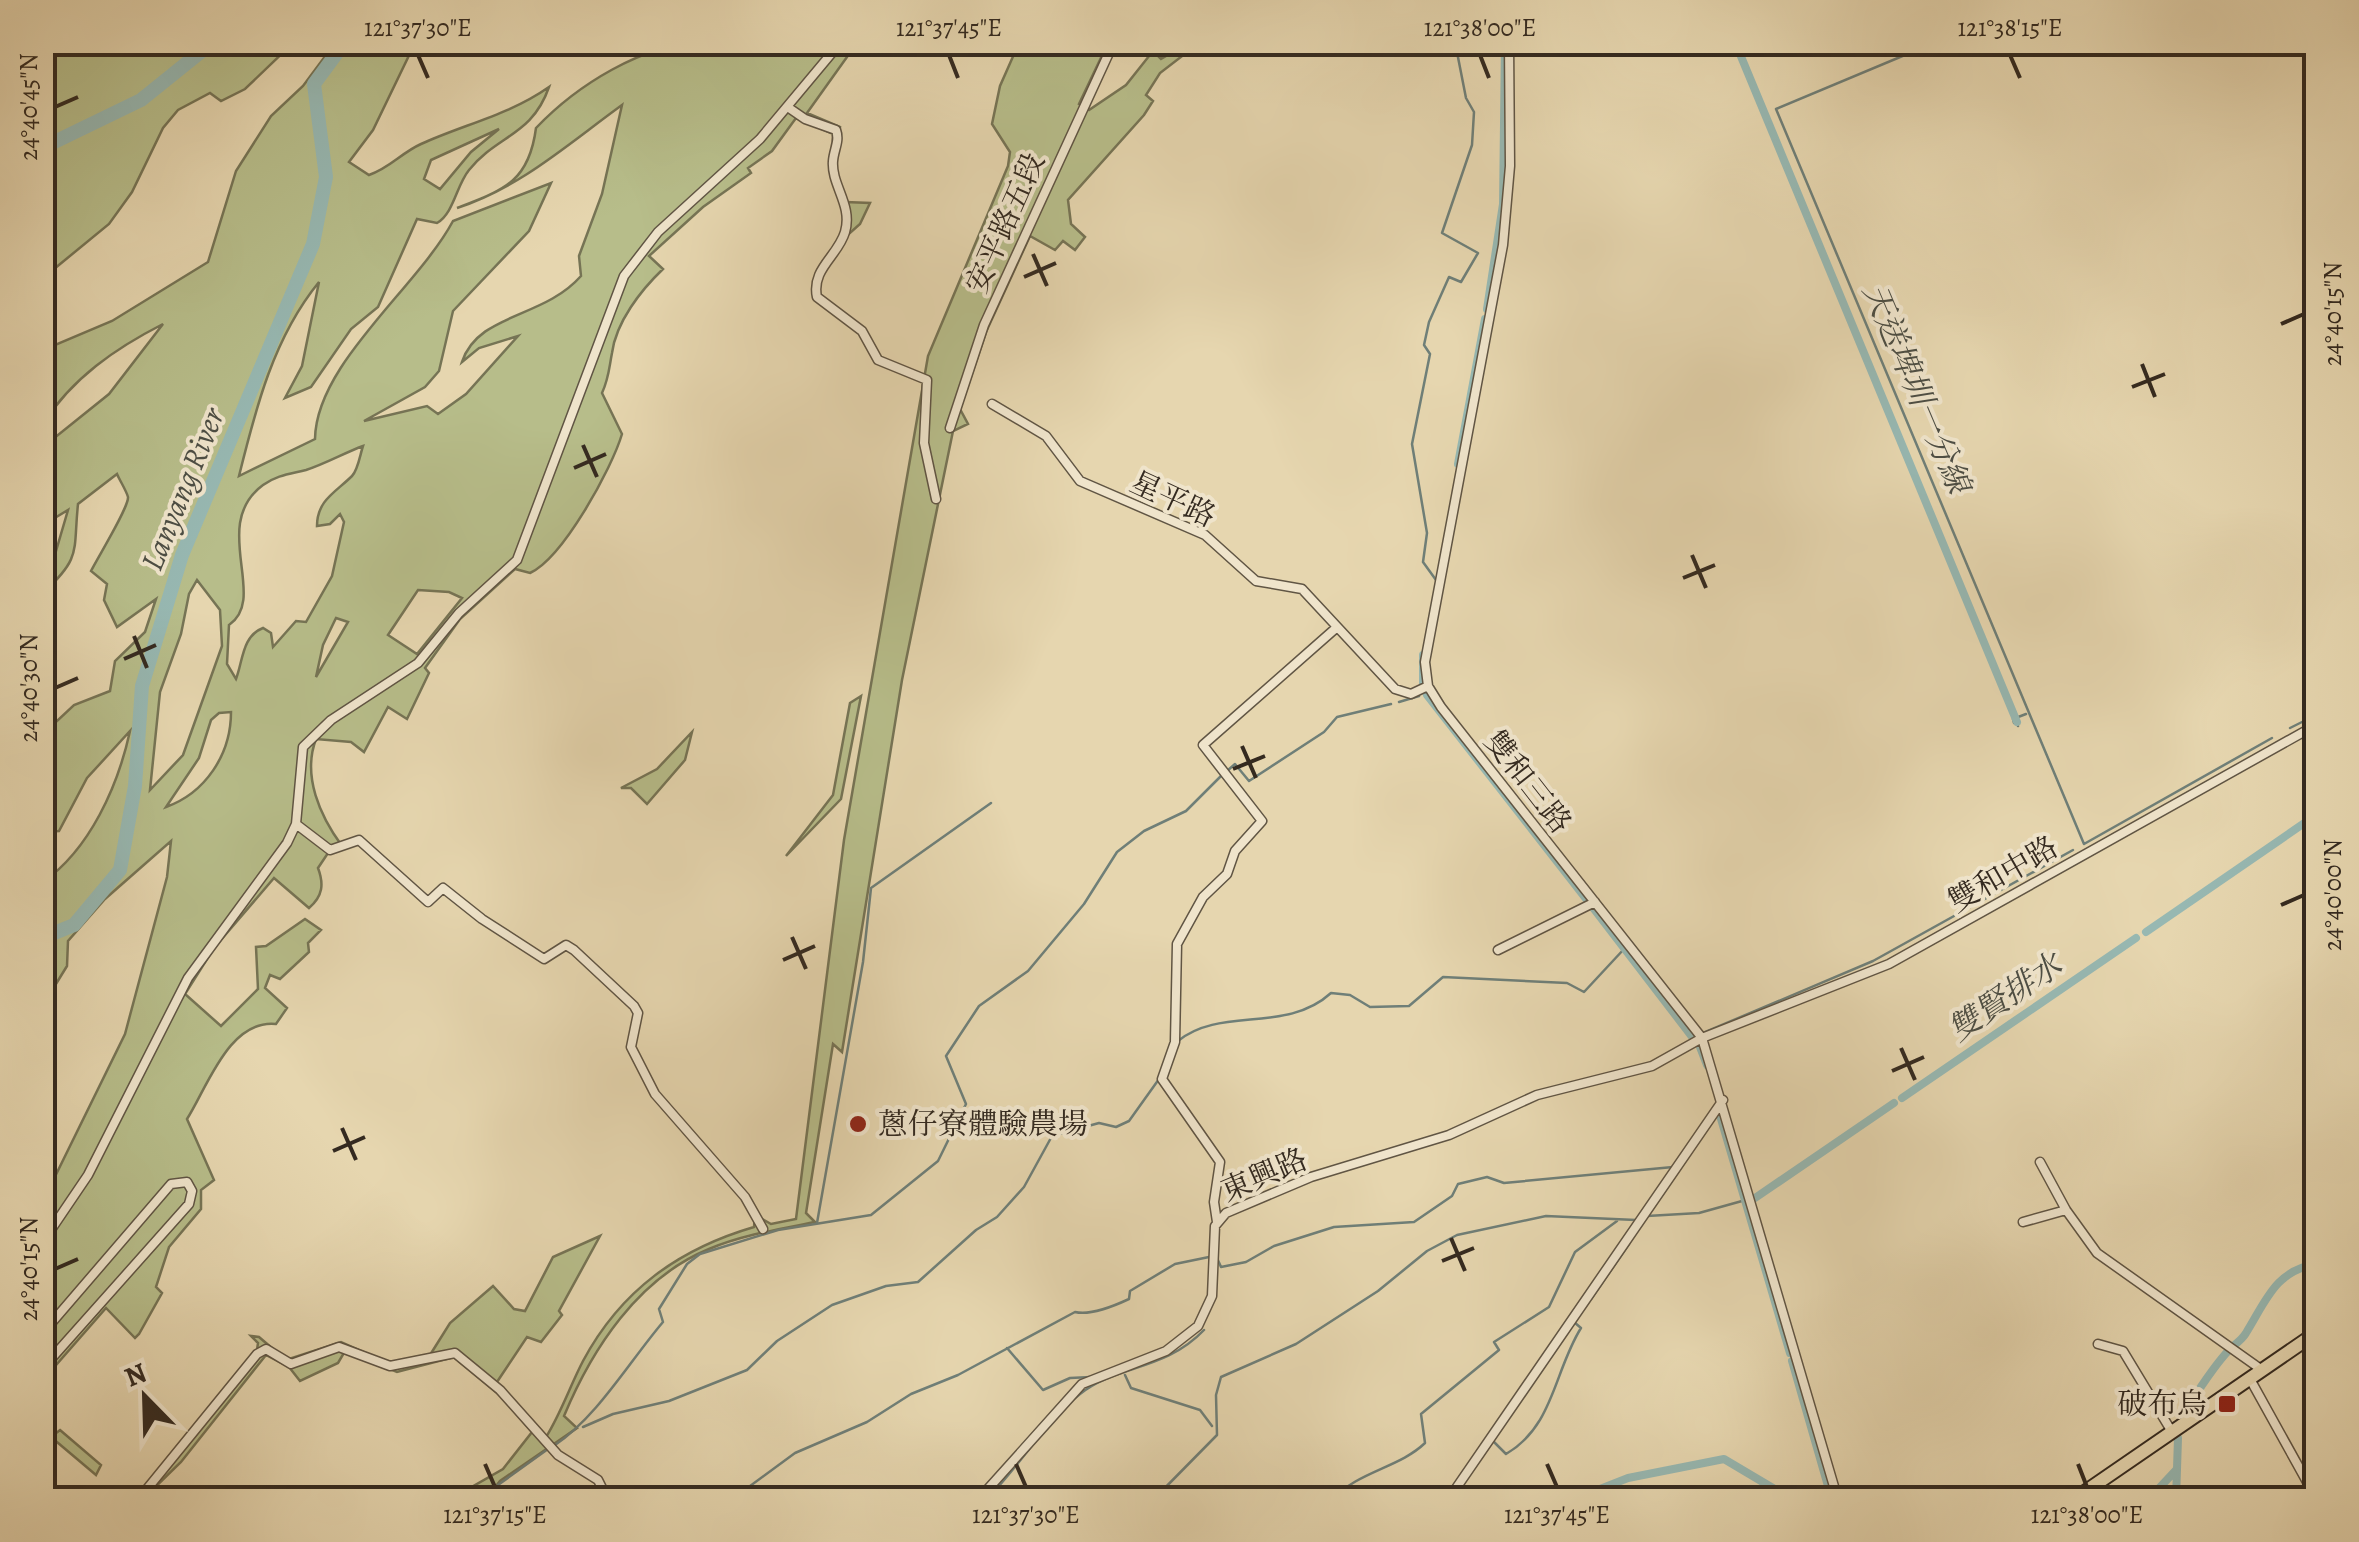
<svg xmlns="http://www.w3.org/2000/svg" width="2359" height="1542" viewBox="0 0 2359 1542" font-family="Alegreya,'Noto Serif TC',serif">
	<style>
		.green { fill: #b7bd8a; stroke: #767455; stroke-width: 2.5; fill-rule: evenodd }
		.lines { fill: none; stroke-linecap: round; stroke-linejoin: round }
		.stream { stroke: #6f7f78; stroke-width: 2.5 }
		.canal { stroke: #97b8b2; stroke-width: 8 }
		.river { stroke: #97b8b2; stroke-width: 14 }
		.street-casing { stroke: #605544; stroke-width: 11 }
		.primary-casing { stroke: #342a20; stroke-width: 16 }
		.street { stroke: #efe4cb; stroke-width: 8 }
		.primary { stroke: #e6d6af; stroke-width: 12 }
		.ticks { fill: none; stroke: #342a20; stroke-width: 4 }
		.poi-dot { fill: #8f2418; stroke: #efe4cb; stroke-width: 4 }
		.labels { text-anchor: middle; stroke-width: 8; stroke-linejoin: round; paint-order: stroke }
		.street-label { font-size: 30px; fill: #342a20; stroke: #efe4cb }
		.poi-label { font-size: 30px; fill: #342a20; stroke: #efe4cb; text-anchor: start }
		.water-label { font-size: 32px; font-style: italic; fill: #4d4e44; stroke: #efe4cb }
		.neatline { fill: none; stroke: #342a20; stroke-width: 4 }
		.ticks-label { font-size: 25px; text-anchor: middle; fill: #342a20 }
	</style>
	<rect width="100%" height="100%" fill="#e6d6af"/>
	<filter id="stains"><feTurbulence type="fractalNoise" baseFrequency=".002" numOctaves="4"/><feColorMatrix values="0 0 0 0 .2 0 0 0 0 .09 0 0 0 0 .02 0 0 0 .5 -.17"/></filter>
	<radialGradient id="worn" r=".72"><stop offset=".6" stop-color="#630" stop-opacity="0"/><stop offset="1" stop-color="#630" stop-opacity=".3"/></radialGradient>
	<path class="green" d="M43 42H293V43L245 89 221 101 210 93 178 110 163 128 132 192 109 224 43 278Z
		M709 42 857 43 807 113 840 127 838 136 796 118 772 151 748 168 751 173 703 207 649 256 663 269C641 290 616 322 612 353 609 368 609 378 602 393L622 434C612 468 563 558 530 573L515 569 460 619 425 668 429 673 407 719 388 707 364 752 351 742 316 739C302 776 320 816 342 846L330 850 318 868C324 884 323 896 309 908L274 878 214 948 185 994 221 1026 258 989 256 947 266 946 305 919 321 930 308 943 309 952 280 979 270 975 265 988 287 1008 276 1024C229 1019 207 1088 187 1119L214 1180 201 1190V1209L169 1247 156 1287 162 1293 139 1334 135 1338 106 1308 43 1380V1201L125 1034 167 877 171 841 105 899 68 941 67 966 43 1005V882C90 849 118 786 130 731L87 778 59 831 43 832V734L74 705 110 691 115 661 145 632 156 599 117 627 104 600 107 584 91 571C98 557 129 507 128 497 126 490 120 481 117 474L78 504C73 551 82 557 44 592L68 510 43 525V447L109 394 163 324C116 348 72 378 43 424V350L112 321 208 262 236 171 271 116 303 86 335 43H415L373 130 349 162 369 175C390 168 401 153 421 144 465 124 509 115 549 87 532 136 497 135 469 170 456 186 454 213 437 223L417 219 378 307 351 329 311 387 285 398 302 366 319 282C274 337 256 407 239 476L315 439C316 364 417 288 453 221L551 183 529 231 453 311 439 371 425 387 364 421 427 406 438 414 466 394 518 336 479 348 462 362C478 313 543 319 581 276L579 256 602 194 622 105C568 144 521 187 457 208 504 190 529 182 536 128 576 86 643 43 702 43L699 49ZM499 129 471 152 440 189 424 179 431 160ZM363 446C360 455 358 470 352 476 336 492 317 500 317 526L330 524 340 514 344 522 332 576 306 622 296 621 273 647 271 633 263 628C242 636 243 661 236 679L227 664 229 625C269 598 209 525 263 485 277 475 290 474 306 470 325 464 344 453 363 446ZM197 580 220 610 222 646 183 755 150 790 160 692 181 634 189 594ZM418 590 449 592 462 598 417 654 388 635ZM336 618 348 622 316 677 323 645ZM231 712C231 755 205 793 166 807L199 758 211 720 219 713Z
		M1019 43H1108L1079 104 1089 110 1126 85 1153 51 1161 59 1188 43H1199L1160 73 1146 95 1153 101 1144 115 1068 200 1071 224 1085 237 1075 250 1063 241 1055 250 1030 236 986 332 960 409 968 424 953 431 902 680 842 1052 833 1044 806 1213 815 1222C780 1229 742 1235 709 1249 638 1278 592 1349 564 1416L577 1428 500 1481 486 1499H462L470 1488 503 1469 532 1432 502 1397 454 1357 397 1372 345 1351 338 1363 300 1381 289 1367 266 1355 181 1462 143 1499 132 1500 189 1439 257 1350 258 1343 251 1336 259 1337 286 1360 341 1342 388 1363 430 1355 450 1323 493 1286 514 1309 525 1311 553 1257 600 1236 559 1311 562 1315 541 1342 527 1337 497 1382 546 1437C561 1413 570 1386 583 1361 621 1290 679 1249 754 1227L755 1215 771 1224 796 1219 844 840 928 356 1008 166 1010 152 992 124 1000 86Z
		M845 202 870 203 860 224 841 241Z
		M861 696 841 799 786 856 833 795 850 703Z
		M692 732 685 760 647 804 631 788H621L657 769Z
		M60 1430 101 1465 96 1475 51 1437Z"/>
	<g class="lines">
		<path class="stream" d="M1936 42 1776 109 2084 844 2272 738
			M1436 580 1423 562 1427 533 1412 444 1430 354 1424 345 1429 322 1449 277 1461 282 1478 253 1442 233 1472 145 1474 112 1466 98 1455 42
			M1399 702 1419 696
			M2017 722 2018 726
			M2014 723 2013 719 2026 714
			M2290 728 2316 715
			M1227 771 1235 764 1249 781 1324 732 1337 717 1391 704
			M1703 1033 1873 961 2073 850
			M1178 1041C1221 1006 1286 1034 1331 993L1350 995 1370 1007 1409 1006 1443 977 1567 983 1584 992 1624 949
			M1647 1216 1699 1213 1742 1201
			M817 1223 863 962 871 888 991 803
			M1217 1258 1221 1267 1246 1262 1274 1246 1334 1227 1414 1222 1452 1196 1458 1184 1487 1177 1504 1183 1673 1167
			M1591 1299 1629 1244
			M1007 1348 1043 1390 1070 1378 1091 1377
			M1125 1375 1131 1388 1200 1410 1212 1426
			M583 1427 613 1414 669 1401 747 1370 777 1341 832 1305 886 1286 918 1282 976 1230 997 1217 1024 1187 1052 1136 1099 1123 1116 1127 1129 1121 1159 1079
			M1493 1441 1506 1454C1554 1426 1554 1371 1581 1328L1574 1322
			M555 1445C597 1417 629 1362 663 1322L659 1309 687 1264 700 1254 778 1230 871 1215 938 1161 966 1104 946 1056 979 1006 1028 971 1084 904 1117 852 1144 831 1186 811 1221 776
			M489 1500 498 1485 548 1449
			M731 1500 795 1453 867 1422 911 1394 958 1375 1075 1312C1091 1316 1114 1306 1129 1299L1130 1291 1175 1264 1209 1257
			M986 1500C1018 1468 1047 1420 1080 1394 1116 1365 1165 1371 1204 1330
			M1153 1500 1217 1435 1216 1395 1221 1377 1296 1344 1378 1291 1427 1251 1457 1235 1546 1216 1636 1220
			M1332 1500C1358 1471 1399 1468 1425 1443L1421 1414 1499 1350 1494 1342 1549 1307 1575 1252 1617 1221
			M1777 1500 1779 1491"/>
		<path class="canal" d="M1735 42 2017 722
			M1487 309 1503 204 1505 42
			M1458 464 1485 319
			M1423 685V655
			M1427 695 1587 900
			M1591 905 1693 1038
			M2146 932 2316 815
			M1700 1047 1707 1065
			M1902 1098 2136 938
			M1719 1112 1790 1353
			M1755 1198 1894 1103
			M1792 1361 1832 1500
			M2187 1408C2200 1388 2213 1367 2229 1350 2235 1344 2242 1340 2246 1333 2266 1301 2275 1271 2316 1264
			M1572 1500 1628 1478 1724 1459 1793 1500
			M2148 1500 2177 1469 2178 1438
			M2176 1500 2177 1469"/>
		<path class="river" d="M42 148 141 100 213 42
			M42 938 74 925 120 870 135 786 142 686 182 555 313 244 326 177 314 84 345 42"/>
		<g class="street-casing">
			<path id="street" d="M1509 42 1510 166 1503 245 1425 662 1428 686 1441 707 1702 1038 1838 1500
				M789 108 805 119 836 130C840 141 834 149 833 161 831 185 853 205 845 232 838 256 811 269 817 297L862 331 878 360 927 380 924 443 936 499
				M992 404 1046 436 1080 481 1205 535 1256 581 1302 589 1395 689 1411 694 1428 686
				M950 428 984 325 1114 42
				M296 824 330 850 359 840 428 902 443 888 482 919 544 959 566 945 574 950 634 1006 638 1013 631 1047 655 1094 745 1197 763 1229
				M1498 950 1595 902
				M2040 1162 2066 1210 2097 1253 2262 1370
				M1217 1222 1214 1202 1220 1162 1162 1079 1175 1042 1177 944 1203 897 1227 874 1235 851 1262 821 1203 745 1336 628
				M2023 1222 2066 1210
				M42 1243 88 1175 188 978 287 843 296 824 303 747 331 720 418 663 459 613 517 560 624 276 658 232 760 139 841 42
				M42 1334 171 1184 187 1182 192 1191 189 1204 42 1369
				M2098 1344 2123 1351 2172 1432
				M2250 1379 2316 1498
				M138 1500 257 1354 266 1349 291 1364 339 1347 390 1366 455 1353 500 1390 558 1455 598 1480 608 1500
				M978 1500 1082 1384 1166 1351 1198 1326 1212 1296 1215 1226 1226 1213 1311 1177 1449 1135 1537 1095 1652 1066 1702 1038 1889 964 2316 725
				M1448 1500 1723 1100"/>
		</g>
		<g class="primary-casing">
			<path id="primary" d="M2073 1500 2316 1333"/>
		</g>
		<use href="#street" class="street"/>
		<use href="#primary" class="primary"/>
	</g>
	<path class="ticks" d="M418 55 428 78M949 55 958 78M1480 55 1489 78M2010 55 2020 78M55 107 78 97M1033 254 1047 286M1024 277 1056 263M2281 324 2304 314M2142 364 2155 397M2132 387 2165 374M583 445 597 477M574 468 606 454M1692 555 1706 588M1683 578 1715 565M134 636 147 668M124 659 156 645M55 688 78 678M1242 746 1256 778M1233 769 1265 756M2281 905 2304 895M792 937 806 969M783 960 815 946M1901 1048 1915 1080M1892 1071 1924 1057M342 1128 356 1160M333 1151 365 1137M1451 1238 1465 1271M1442 1261 1474 1248M55 1269 78 1259M485 1464 495 1487M1016 1464 1026 1487M1547 1464 1557 1487M2078 1464 2087 1487"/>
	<g class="poi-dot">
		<circle cx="858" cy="1124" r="10"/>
		<rect x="2217" y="1394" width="20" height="20" rx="5"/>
	</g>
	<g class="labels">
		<g class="street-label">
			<text transform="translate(1005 223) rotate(-66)" y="10">安平路五段</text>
			<text transform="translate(1173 499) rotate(25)" y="10">星平路</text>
			<text transform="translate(1528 782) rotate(52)" y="10">雙和三路</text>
			<text transform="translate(2003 874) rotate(-30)" y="10">雙和中路</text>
			<text transform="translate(1264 1175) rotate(-23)" y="10">東興路</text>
		</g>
		<g class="poi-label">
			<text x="878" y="1134">蔥仔寮體驗農場</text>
			<text x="2207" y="1414" text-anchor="end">破布烏</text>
		</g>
		<g class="water-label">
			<text transform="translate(1917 388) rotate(67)" y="11">天送埤圳一分線</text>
			<text transform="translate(182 489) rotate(-68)" y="11">Lanyang River</text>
			<text transform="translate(2005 997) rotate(-34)" y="11">雙賢排水</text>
		</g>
	</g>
	<rect width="2359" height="1542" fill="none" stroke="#e6d6af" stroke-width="110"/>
	<g transform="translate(145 1397) rotate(337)" stroke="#efe4cb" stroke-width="8" paint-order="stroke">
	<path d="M0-8L18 38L0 25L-18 38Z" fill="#342a20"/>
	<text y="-15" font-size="28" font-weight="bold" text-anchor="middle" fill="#342a20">N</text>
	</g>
	<rect x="55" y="55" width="2249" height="1432" class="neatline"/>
	<g class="ticks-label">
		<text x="418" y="36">121°37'30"E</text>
		<text x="949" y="36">121°37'45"E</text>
		<text x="1480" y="36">121°38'00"E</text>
		<text x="2010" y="36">121°38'15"E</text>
		<text transform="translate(28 107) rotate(-90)" y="9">24°40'45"N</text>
		<text transform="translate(2332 314) rotate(-90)" y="9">24°40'15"N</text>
		<text transform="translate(28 688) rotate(-90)" y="9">24°40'30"N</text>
		<text transform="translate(2332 895) rotate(-90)" y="9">24°40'00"N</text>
		<text transform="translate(28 1269) rotate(-90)" y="9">24°40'15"N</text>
		<text x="495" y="1523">121°37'15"E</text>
		<text x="1026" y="1523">121°37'30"E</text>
		<text x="1557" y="1523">121°37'45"E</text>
		<text x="2087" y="1523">121°38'00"E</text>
	</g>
	<rect width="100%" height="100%" filter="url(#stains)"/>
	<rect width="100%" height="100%" fill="url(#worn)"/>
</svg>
